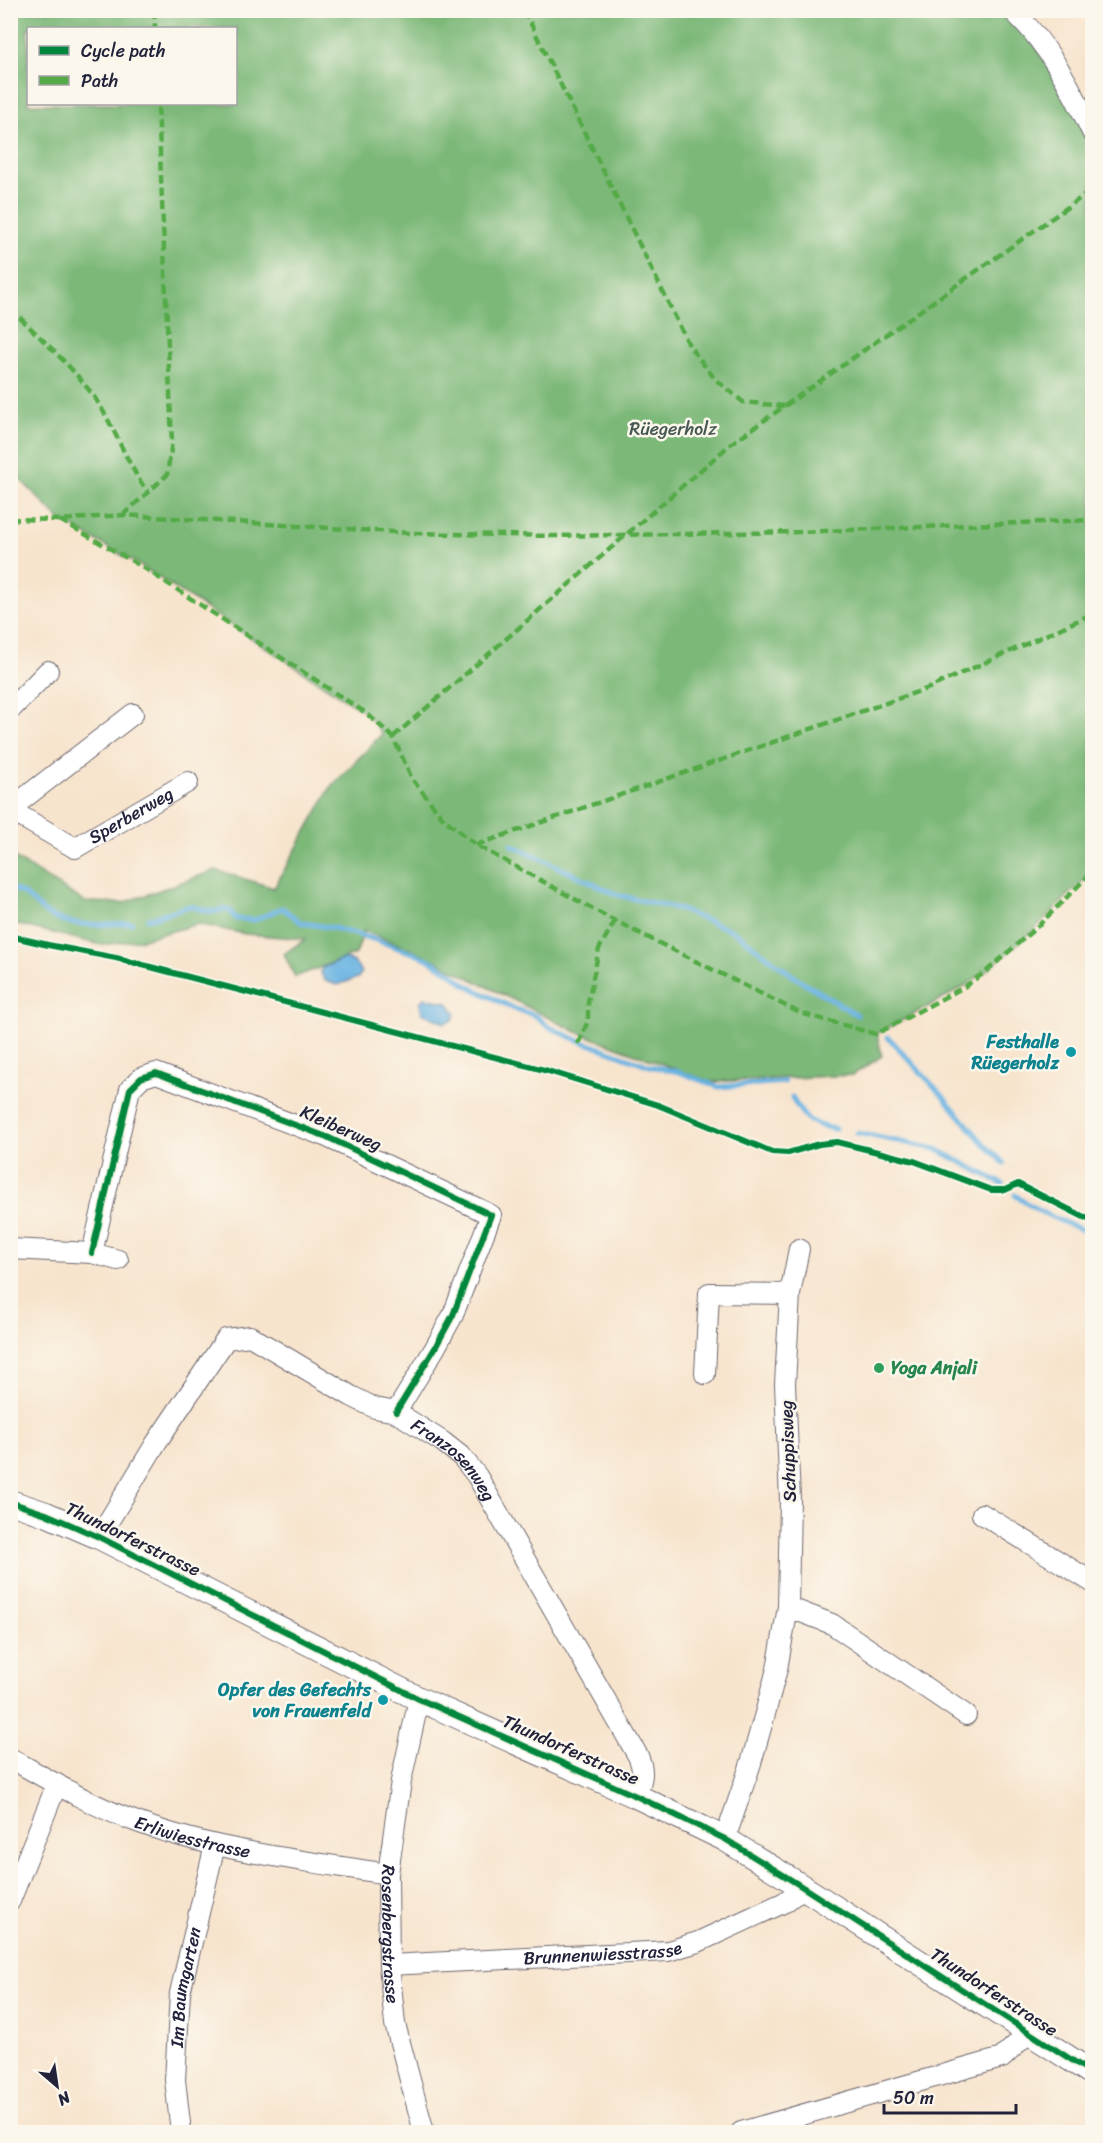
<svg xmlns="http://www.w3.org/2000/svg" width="1103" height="2143" viewBox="0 0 1103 2143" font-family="Sriracha,sans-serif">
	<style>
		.forest { fill: #7bb878; stroke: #4e6d5a; stroke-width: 1.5; fill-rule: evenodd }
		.water { fill: #69b3e2; stroke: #466a8e; stroke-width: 1.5 }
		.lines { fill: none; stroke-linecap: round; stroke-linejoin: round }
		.stream { stroke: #69b3e2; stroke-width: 5 }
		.minor-casing { stroke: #6d666e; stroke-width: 22 }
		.tertiary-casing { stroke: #6d666e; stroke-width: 26 }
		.minor { stroke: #fff; stroke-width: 20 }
		.tertiary { stroke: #fff; stroke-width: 24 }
		.quiet { stroke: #53aa46; stroke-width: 4.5; stroke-dasharray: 9 4.5; stroke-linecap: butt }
		.cycleway-casing { stroke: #fbf7ec; stroke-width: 10 }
		.cycleway { stroke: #00873e; stroke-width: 6 }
		.culture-dot { fill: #0f9aa8; stroke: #fbf7ec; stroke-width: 2 }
		.leisure-dot { fill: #2e9e5b; stroke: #fbf7ec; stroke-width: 2 }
		.labels { text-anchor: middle; stroke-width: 5; stroke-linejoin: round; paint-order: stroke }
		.park-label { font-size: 18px; fill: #465853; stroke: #fbf7ec }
		.street-label { font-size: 18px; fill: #22223b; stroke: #fbf7ec }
		.culture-label { font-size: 18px; font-weight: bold; fill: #0d838f; stroke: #fbf7ec; text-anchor: end }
		.leisure-label { font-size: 18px; font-weight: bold; fill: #27864d; stroke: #fbf7ec; text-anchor: start }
	</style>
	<rect width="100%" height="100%" fill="#fbf7ec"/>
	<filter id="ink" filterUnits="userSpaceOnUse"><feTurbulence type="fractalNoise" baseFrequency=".0167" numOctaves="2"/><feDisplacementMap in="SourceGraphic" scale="12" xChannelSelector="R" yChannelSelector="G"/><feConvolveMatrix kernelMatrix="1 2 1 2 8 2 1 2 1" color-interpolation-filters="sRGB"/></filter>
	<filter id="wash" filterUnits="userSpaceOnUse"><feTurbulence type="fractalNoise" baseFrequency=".008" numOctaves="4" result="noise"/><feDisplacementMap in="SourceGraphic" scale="24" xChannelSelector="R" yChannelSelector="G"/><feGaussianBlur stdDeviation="1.35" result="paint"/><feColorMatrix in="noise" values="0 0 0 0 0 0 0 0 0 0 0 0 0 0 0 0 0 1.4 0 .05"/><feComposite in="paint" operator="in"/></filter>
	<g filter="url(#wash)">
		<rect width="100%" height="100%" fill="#f7e4cd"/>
		<path class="forest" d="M1012 10 1092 132V872L1040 924 988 970 964 987 877 1034 882 1056 853 1075 710 1082 577 1032 424 955 364 931 356 954 295 977 284 954 305 939 245 934 198 924 143 939 102 945 11 923 10 855 85 902 123 903 216 870 274 888 331 787 382 734 366 713 141 566 60 520 11 470V11ZM28 28H236V104H28Z"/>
		<path class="water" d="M343 959C353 960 357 963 361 973L358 978 337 985 325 981 321 973 322 968Z
			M425 998 448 1003 456 1013 453 1020 445 1023 422 1013 420 1002Z"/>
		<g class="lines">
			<path class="stream" d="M512 845 618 895 679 909 735 932 795 977 857 1015
				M10 889C27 891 35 907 49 915 73 929 106 924 132 923
				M148 919 190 906 212 912 224 909 230 911 236 919 255 920 282 908 302 923 334 928 373 939 426 958 451 973 466 985 513 1008 536 1016 547 1026 575 1039 650 1066 679 1072 718 1087 784 1082
				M888 1037 941 1094 984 1144 1004 1163
				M792 1097C804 1120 809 1124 835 1129
				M857 1133 936 1149 1003 1184
				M1015 1195C1038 1213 1066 1223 1092 1234"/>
		</g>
	</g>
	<g filter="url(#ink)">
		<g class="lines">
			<g class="minor-casing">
				<g id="minor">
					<path d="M1012 10C1047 42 1072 89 1092 132"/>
					<path d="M10 710 48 671"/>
					<path d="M10 809 133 714"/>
					<path id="s1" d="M10 810 75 848 188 782"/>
					<path d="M10 1249 92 1253 118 1260"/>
					<path d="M92 1253 130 1089 141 1078 156 1073 327 1137 481 1210 491 1215 453 1315 435 1348 396 1412"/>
					<path d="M705 1374 709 1293 790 1294"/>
					<path d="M982 1514 1092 1582"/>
					<path id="s2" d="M99 1537 156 1443 226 1339 250 1336 351 1396 375 1408 396 1412 443 1442 462 1457 477 1476 638 1756C645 1772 642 1780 636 1796"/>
					<path d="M788 1607 832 1624 966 1715"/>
					<path id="s3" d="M419 1699 401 1781 388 1874 389 1965 395 2024 424 2132"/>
					<path id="s4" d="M10 1758C49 1780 87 1803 129 1819 211 1851 302 1860 388 1874"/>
					<path d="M725 1839 751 1763 766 1710 777 1669 788 1607 790 1500 785 1384 790 1294 799 1249"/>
					<path d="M10 1901 57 1784"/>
					<path id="s5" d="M389 1965 668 1951 698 1942 785 1902 794 1895 801 1886"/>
					<path id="s6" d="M181 2132 175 2080 180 1993 215 1845"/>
					<path d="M741 2132 1002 2058 1029 2032"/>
				</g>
			</g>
			<g class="tertiary-casing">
				<path id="tertiary" d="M10 1502 46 1514 99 1537 419 1699 636 1796 725 1839 801 1886 1092 2073"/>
			</g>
			<use href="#minor" class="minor"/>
			<use href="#tertiary" class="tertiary"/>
			<path class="quiet" d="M154 10 155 28
				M524 10 690 347 715 379 743 402 784 406
				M10 308C41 339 75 368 99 404 117 433 128 466 149 494
				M123 515 167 475 172 442 158 104
				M10 519 60 520 123 515 410 533 553 536 800 532 1092 520
				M60 520 141 566 366 713 393 737 412 779 443 818 476 845 615 921 800 1013 876 1034 964 987 988 970 1040 924 1092 872
				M393 737 732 443 1092 190
				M476 845 929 688 1092 614
				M578 1044 588 1021V1002L599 949 615 921"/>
			<g class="cycleway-casing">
				<path id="cycleway" d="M10 936 48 945 116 958 548 1071 658 1105 772 1152 788 1153 819 1144 837 1142 914 1161 991 1190H1005L1018 1184 1092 1221
					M92 1253 130 1089 141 1078 156 1073 327 1137 481 1210 491 1215 453 1315 435 1348 396 1412
					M10 1502 46 1514 99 1537 419 1699 636 1796 725 1839 801 1886 1092 2073"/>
			</g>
			<use href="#cycleway" class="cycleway"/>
		</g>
	</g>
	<g class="culture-dot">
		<circle cx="1071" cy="1052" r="6"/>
		<circle cx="383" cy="1700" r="6"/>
	</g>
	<circle class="leisure-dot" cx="879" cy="1368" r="6"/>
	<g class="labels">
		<g class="park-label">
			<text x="673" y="435">Rüegerholz</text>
		</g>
		<g class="street-label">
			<text dy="6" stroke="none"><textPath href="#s1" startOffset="140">Sperberweg</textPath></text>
			<text transform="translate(341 1128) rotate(24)" y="6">Kleiberweg</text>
			<text transform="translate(788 1451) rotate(-92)" y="6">Schuppisweg</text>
			<text dy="6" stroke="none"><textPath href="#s2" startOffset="501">Franzosenweg</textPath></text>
			<text transform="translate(133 1539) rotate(26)" y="6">Thundorferstrasse</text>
			<text transform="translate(571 1750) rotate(24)" y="6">Thundorferstrasse</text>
			<text dy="6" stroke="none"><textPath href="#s4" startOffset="200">Erliwiesstrasse</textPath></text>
			<text dy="6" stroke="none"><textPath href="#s3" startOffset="238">Rosenbergstrasse</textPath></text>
			<text dy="6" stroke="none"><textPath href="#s5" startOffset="214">Brunnenwiesstrasse</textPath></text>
			<text dy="6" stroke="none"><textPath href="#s6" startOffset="146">Im Baumgarten</textPath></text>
			<text transform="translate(994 1992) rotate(33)" y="6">Thundorferstrasse</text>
		</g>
		<g class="culture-label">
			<text x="1059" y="1048">Festhalle<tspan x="1059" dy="21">Rüegerholz</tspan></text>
			<text x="371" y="1696">Opfer des Gefechts<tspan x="371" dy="21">von Frauenfeld</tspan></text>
		</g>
		<g class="leisure-label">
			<text x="891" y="1374">Yoga Anjali</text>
		</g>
	</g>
	<rect width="1103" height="2143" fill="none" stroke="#fbf7ec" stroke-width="36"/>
	<rect x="27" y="27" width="210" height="78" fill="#fbf7ec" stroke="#a4a2a5" stroke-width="1.5"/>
	<rect x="39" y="46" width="30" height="9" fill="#00873e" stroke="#a4a2a5" stroke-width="1.5"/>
	<text x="81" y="57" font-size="18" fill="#22223b">Cycle path</text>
	<rect x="39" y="76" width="30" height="9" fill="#53aa46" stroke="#a4a2a5" stroke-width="1.5"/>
	<text x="81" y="87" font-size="18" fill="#22223b">Path</text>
	<g transform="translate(57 2086) rotate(151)" stroke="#fbf7ec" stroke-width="4.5" paint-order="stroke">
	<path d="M0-4.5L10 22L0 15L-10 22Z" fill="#22223b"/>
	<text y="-9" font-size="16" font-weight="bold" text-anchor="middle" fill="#22223b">N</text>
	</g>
	<path d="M884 2104v9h132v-9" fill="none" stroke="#22223b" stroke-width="3"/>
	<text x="893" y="2104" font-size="18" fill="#22223b" stroke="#fbf7ec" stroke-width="4.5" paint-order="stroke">50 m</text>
</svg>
